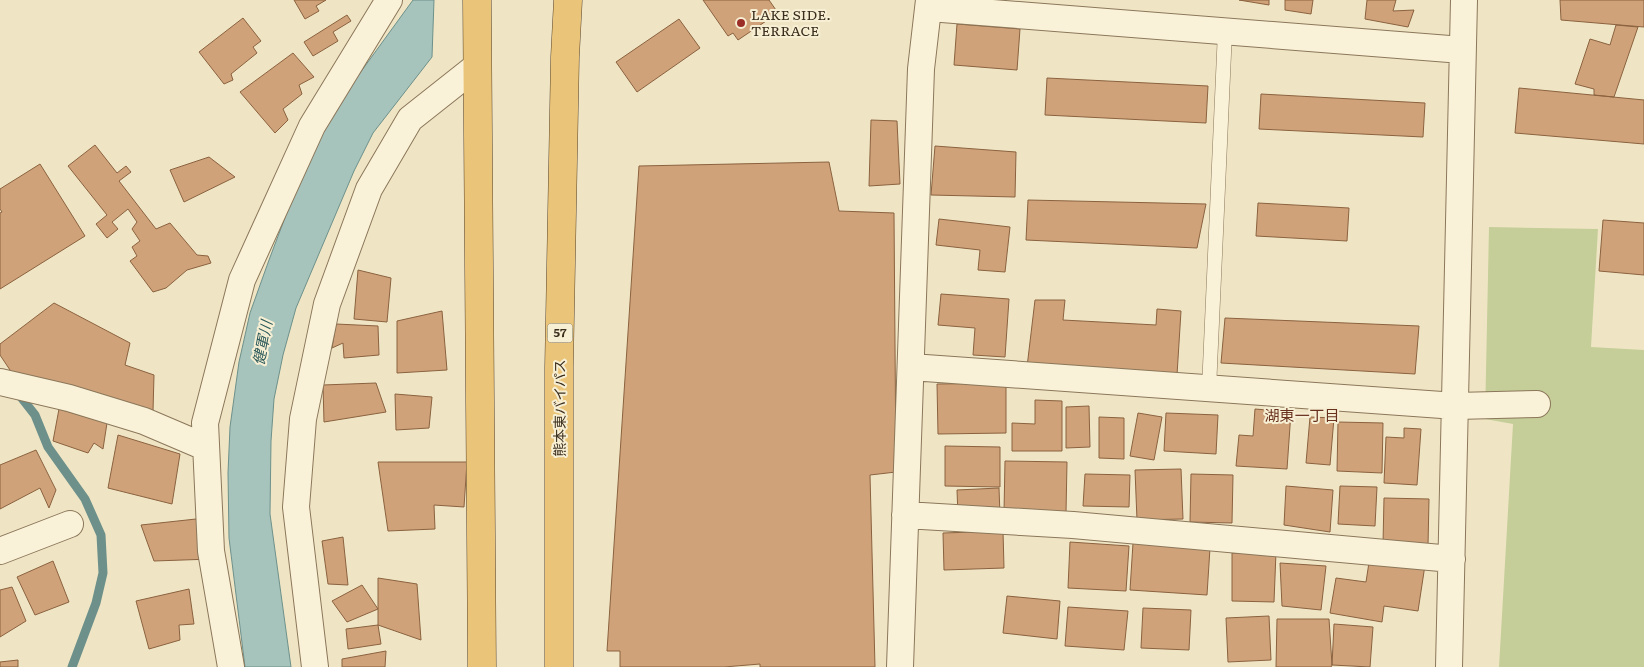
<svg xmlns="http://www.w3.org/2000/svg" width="1644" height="667" viewBox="0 0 1644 667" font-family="Literata,'Noto Sans JP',serif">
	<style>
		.green { fill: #c5ce98 }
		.water { fill: #a6c3bc; stroke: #6d918a }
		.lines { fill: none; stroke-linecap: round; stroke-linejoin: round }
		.stream { stroke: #6d918a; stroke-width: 9 }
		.building { fill: #cfa279; stroke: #8b623f }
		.service-casing { stroke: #8b775a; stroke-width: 15 }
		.minor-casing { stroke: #8b775a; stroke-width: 28 }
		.trunk-casing { stroke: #59452e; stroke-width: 29 }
		.service { stroke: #faf2d8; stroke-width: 14 }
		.minor { stroke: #faf2d8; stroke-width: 26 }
		.trunk { stroke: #eac478; stroke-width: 28 }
		.poi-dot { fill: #9c2e28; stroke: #f7efd4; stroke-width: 2 }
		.labels { text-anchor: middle; stroke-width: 4; stroke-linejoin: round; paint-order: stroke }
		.shield { fill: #f7efd4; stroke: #736855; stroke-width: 1 }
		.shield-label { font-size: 12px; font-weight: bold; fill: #3b2e1e }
		.poi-label { font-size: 14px; fill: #3b2e1e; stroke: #f7efd4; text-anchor: start }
		.street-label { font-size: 14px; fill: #3b2e1e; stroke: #f7efd4 }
		.water-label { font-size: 15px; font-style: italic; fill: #2d5b5a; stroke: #f7efd4 }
		.neighbourhood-label { font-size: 15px; fill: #68311d; stroke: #f7efd4 }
	</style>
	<rect width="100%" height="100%" fill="#efe5c5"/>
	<path class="green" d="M1489 227 1598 229 1591 347 1644 350V667H1499L1513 424 1485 419Z"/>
	<path class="water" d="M413 0H434L432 57 373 133 354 171 296 308 283 355 274 399 271 441 270 514 291 667H245L229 538 228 473 230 427 239 362 250 313 269 260 306 162 333 110Z"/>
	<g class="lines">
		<path class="stream" d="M17 392 35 415 48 447 85 499 101 535 103 573 96 603 72 667"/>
	</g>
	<path class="building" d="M294 0H326L316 6 319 11 305 19Z
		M703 0H769L778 13 738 40 733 33 728 36Z
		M1239 0H1269V5Z
		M1285 0H1313L1311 14 1285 10Z
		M1367 0H1396L1393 11 1414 10 1408 27 1365 19Z
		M1560 0H1644V27L1561 20Z
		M347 15 351 21 333 32 338 41 313 56 304 42Z
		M243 18 261 41 253 47 257 53 231 74 233 80 224 84 199 52Z
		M679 19 700 48 637 92 616 62Z
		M957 24 1020 29 1017 70 954 65Z
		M1616 25 1638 27 1614 97 1594 95V89L1575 84 1590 39 1610 45Z
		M293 53 314 77 299 85 302 94 283 109 288 120 275 133 240 92Z
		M1047 78 1208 86 1206 123 1045 115Z
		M1519 88 1644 100V144L1515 133Z
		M1261 94 1425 103 1423 137 1259 129Z
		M871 120 897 121 900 184 869 186Z
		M95 145 117 173 126 166 131 172 119 181 156 229 170 223 197 255 208 256 211 263 187 270 166 288 153 292 130 261 137 256 132 247 140 241 132 229 137 222 128 209 112 222 118 229 107 238 96 224 107 215 68 166Z
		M935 146 1016 152 1015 197 931 195Z
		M209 157 235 177 184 202 170 170Z
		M829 162 839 211 894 213 896 472 870 475 875 667H760V664L724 667H620V651H607L639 166Z
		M40 164 85 236 0 289V213L2 212 0 209V189Z
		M1028 200 1206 204 1197 248 1026 240Z
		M1258 203 1349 208 1347 241 1256 236Z
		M939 219 1010 227 1005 272 978 270 980 250 936 245Z
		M1603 220 1644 223V275L1599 271Z
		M358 270 391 278 387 322 354 319Z
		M941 294 1009 299 1005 357 973 355 975 328 938 325Z
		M1035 300H1065L1063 320 1156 325 1157 309 1181 311 1177 375 1027 367Z
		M54 303 130 343 125 365 154 375 153 411 16 379 0 355V344Z
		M442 311 447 370 397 373V321Z
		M1225 318 1419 326 1415 374 1221 363Z
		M336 324 378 326 379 355 344 358 343 343 332 348Z
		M376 383 386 412 324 422 323 385Z
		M1006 383V433L938 434 937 384Z
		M395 394 432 397 429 428 396 430Z
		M1035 400 1062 401V451H1012V423L1035 424Z
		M1089 406 1090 447 1066 448V407Z
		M59 409 107 423 103 449 94 443 88 453 53 441Z
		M1255 409 1291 412 1287 469 1236 466 1239 435 1253 436Z
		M1138 413 1162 417 1154 460 1130 456Z
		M1166 413 1218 415 1216 454 1164 451Z
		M1099 417 1124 418V459L1099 458Z
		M1310 417 1334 418 1330 465 1306 463Z
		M1338 422 1383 423 1382 473 1337 471Z
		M1404 428 1421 429 1417 485 1384 483 1386 437 1404 438Z
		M118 435 180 454 172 504 108 488Z
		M945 446 1000 447V487L945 486Z
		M36 450 56 490 49 508 40 488 0 509V465Z
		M1005 461 1067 462 1066 513 1004 512Z
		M378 462H467L464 507 434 505 435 529 388 531Z
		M1181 469 1183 519 1137 520 1135 470Z
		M1085 474 1130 475 1129 507 1083 506Z
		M1191 474 1233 475 1232 523 1190 522Z
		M1286 486 1333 490 1330 532 1284 525Z
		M1340 486 1377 487 1375 526 1338 524Z
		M999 488 1000 515 958 516 957 490Z
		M1384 498 1429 499 1428 546 1383 544Z
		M196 519 212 559 154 561 141 525Z
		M1003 531 1004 568 944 570 943 533Z
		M343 537 348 585 328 584 322 541Z
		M1070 542 1129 546 1126 591 1068 588Z
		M1133 543 1210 548 1207 595 1130 590Z
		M1276 552 1274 602 1232 601V553Z
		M1370 556 1425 565 1418 611 1384 606 1382 622 1330 613 1336 578 1366 582Z
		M53 561 69 602 35 615 17 577Z
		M1280 563 1326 566 1321 610 1282 606Z
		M378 578 417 584 421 640 378 625Z
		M362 585 378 609 347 622 332 601Z
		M12 587 26 621 0 637V590Z
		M189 589 194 624 179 625 180 640 149 649 136 601Z
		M1007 596 1060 601 1057 639 1003 633Z
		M1068 607 1128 611 1124 650 1065 646Z
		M1143 608 1191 610 1189 650 1141 648Z
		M1269 616 1271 660 1228 662 1226 618Z
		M1277 619H1329L1332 665 1331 667H1276Z
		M1334 624 1373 627 1370 667 1332 665Z
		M378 625 381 644 348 649 346 629Z
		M386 651 385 667H342V659Z
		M18 660V667H0V662Z"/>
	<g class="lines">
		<g class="service-casing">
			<path id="service" d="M1209 389 1225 31"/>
		</g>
		<g class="minor-casing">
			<path id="minor" d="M929 8 1462 50
				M911 367 1456 406 1537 404
				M0 382 69 398 144 421 205 447
				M905 515 1073 525 1452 559
				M0 551 70 524
				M231 667 211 551 205 423 242 280 312 126 389 0
				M315 667 296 507 303 419 327 304 369 189 410 119 477 66
				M900 667 921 69 929 0
				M1449 667 1464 0"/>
		</g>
		<g class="trunk-casing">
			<path id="trunk" d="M477 0 482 667
				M559 667V367L565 57 568 0"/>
		</g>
		<use href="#service" class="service"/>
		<use href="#minor" class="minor"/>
		<use href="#trunk" class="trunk"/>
	</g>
	<circle class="poi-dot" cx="741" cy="23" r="5"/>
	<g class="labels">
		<rect class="shield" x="547.5" y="323.5" width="25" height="19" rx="4"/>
		<g class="shield-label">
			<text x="560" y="337">57</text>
		</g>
		<g class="poi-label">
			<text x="751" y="20">LAKE SIDE.<tspan x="751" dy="16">TERRACE</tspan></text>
		</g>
		<g class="street-label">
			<text transform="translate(560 408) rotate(-90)" y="5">熊本東バイパス</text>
		</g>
		<g class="water-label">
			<text transform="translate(263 343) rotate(-79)" y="5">健軍川</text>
		</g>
		<g class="neighbourhood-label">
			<text x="1302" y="421">湖東一丁目</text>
		</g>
	</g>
</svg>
